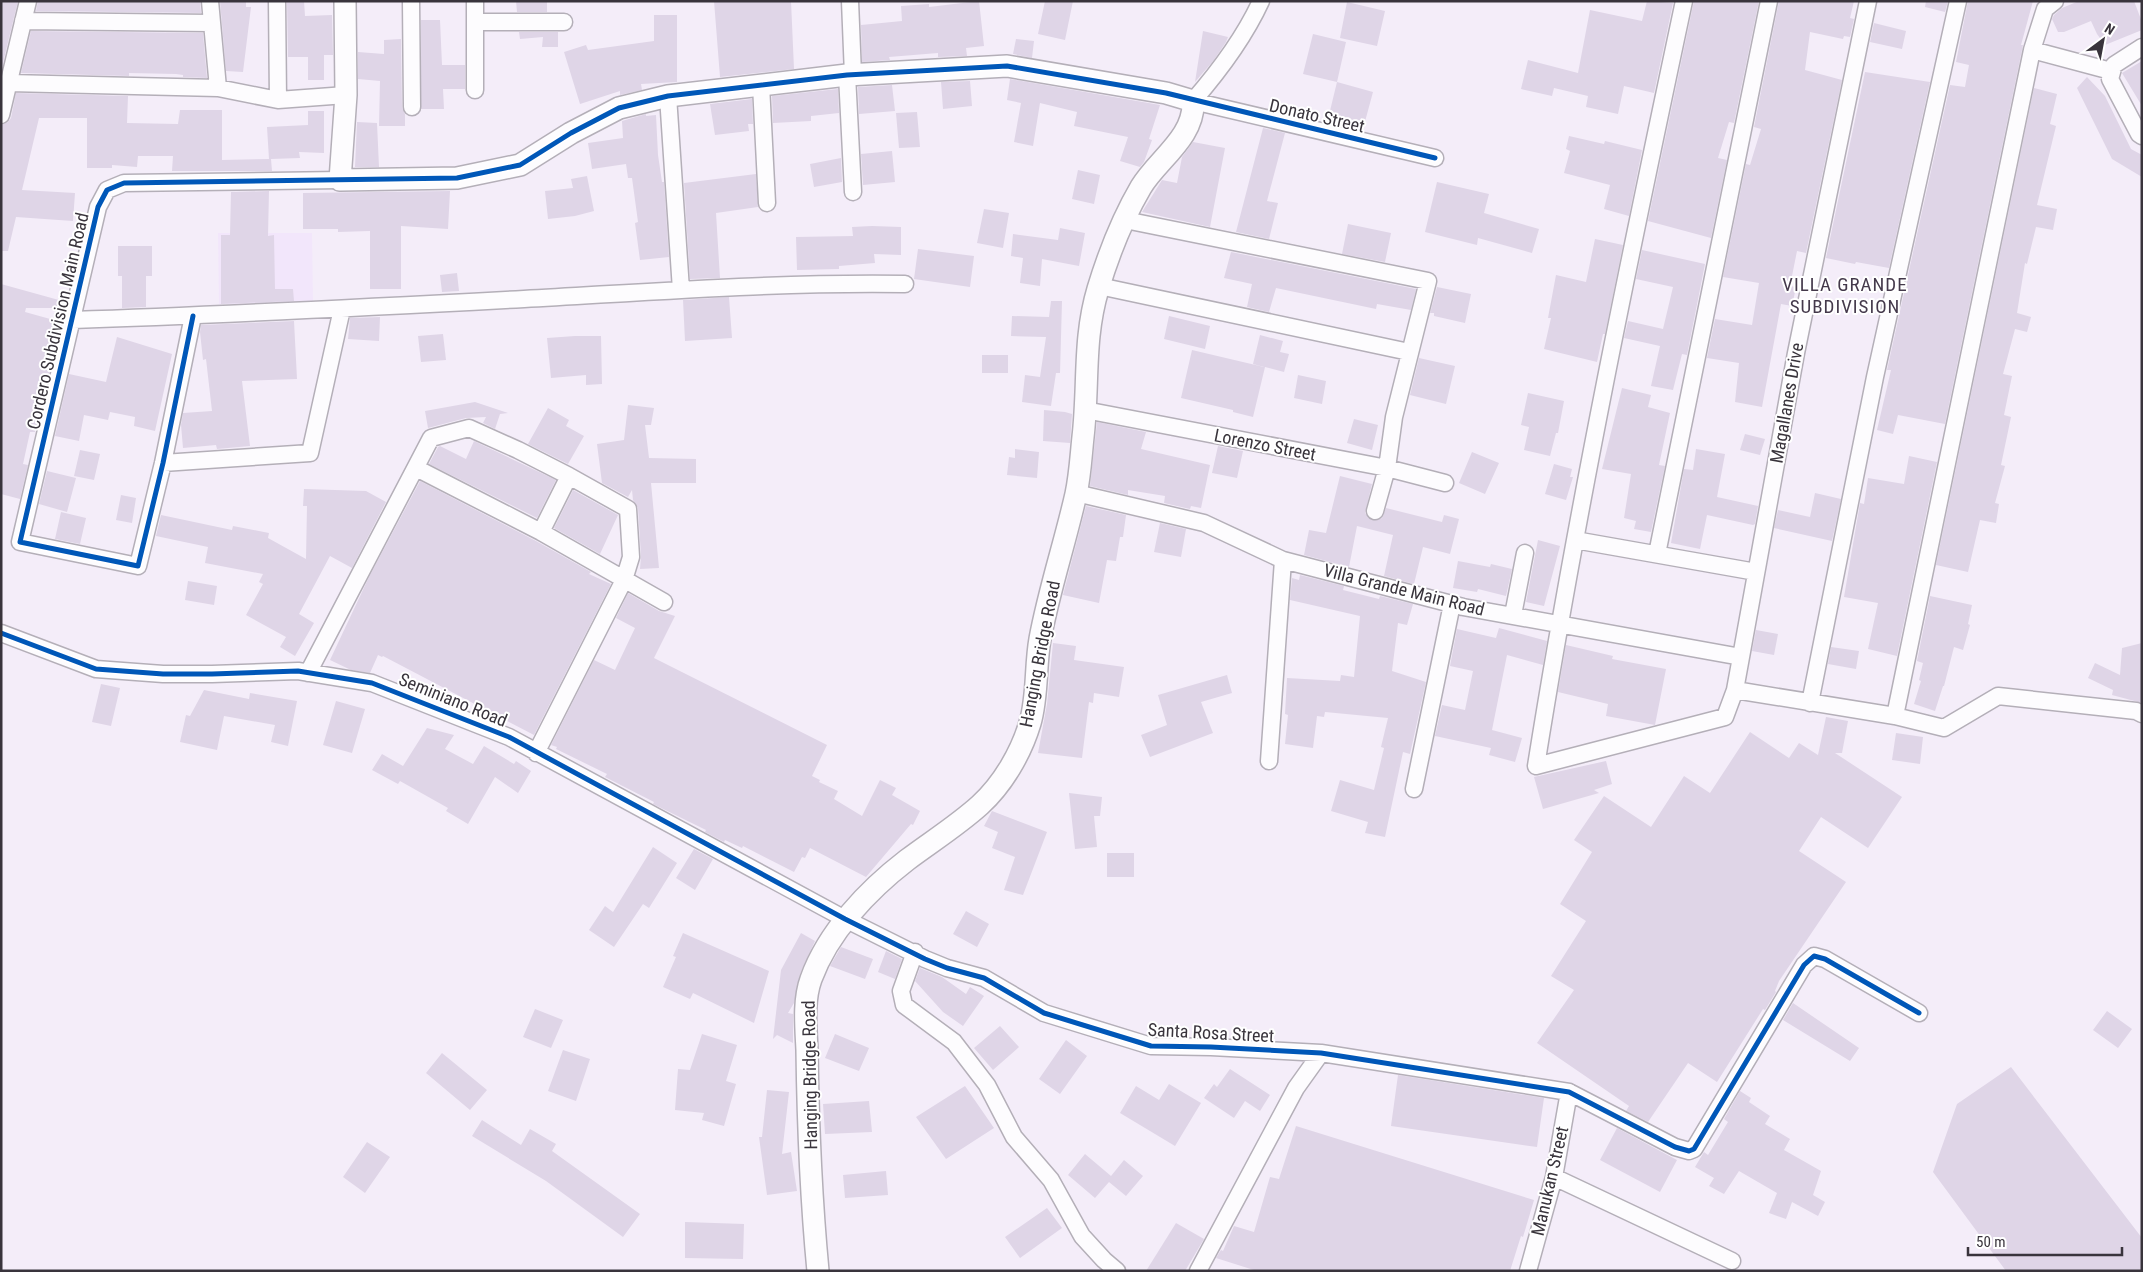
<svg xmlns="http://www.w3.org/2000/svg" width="2143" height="1272" viewBox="0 0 2143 1272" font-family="'Roboto Condensed',sans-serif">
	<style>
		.built { fill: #f2e6fb }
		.building { fill: #dfd5e7 }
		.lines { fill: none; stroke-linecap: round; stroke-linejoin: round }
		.minor-casing { stroke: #b4afb8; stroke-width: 19 }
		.tertiary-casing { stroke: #b4afb8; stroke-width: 24 }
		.minor { stroke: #fdfcfe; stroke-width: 16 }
		.tertiary { stroke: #fdfcfe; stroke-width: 21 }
		.cycleway-casing { stroke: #fff; stroke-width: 8 }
		.cycleway { stroke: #0057b8; stroke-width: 5 }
		.labels { text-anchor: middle; stroke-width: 4; stroke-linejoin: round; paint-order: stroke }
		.street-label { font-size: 18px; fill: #39343c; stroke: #fff }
		.neighbourhood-label { font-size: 19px; letter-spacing: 1px; fill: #44394b; stroke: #fff }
	</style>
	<rect width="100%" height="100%" fill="#f4edf9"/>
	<path class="built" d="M218 233H312L313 303 219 304Z"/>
	<path class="building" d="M1 1H18L1 71Z
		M38 1H200L201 13 36 11Z
		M220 1H246V7H251L243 72 226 71Z
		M287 1H304L305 16 332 15 333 55H324V80H308V57H288Z
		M516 1H547V12H517Z
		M714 1H791L794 69 720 77Z
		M979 1 984 46 966 48 967 56 938 57V53L889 57 890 60 862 62 861 25 902 21 901 6 929 4V7Z
		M1045 1H1073L1065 40 1038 34Z
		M1647 1 1673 3 1654 93 1624 86 1618 114 1586 107 1588 96 1554 88 1552 96 1521 89 1528 60 1578 73 1590 10 1642 21Z
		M1694 1H1759L1734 123 1729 122 1718 158 1727 160 1711 238 1648 221Z
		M1779 1H1854L1850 18 1854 19 1850 37 1844 36 1843 39 1810 32 1805 70 1842 80 1806 253 1797 251 1790 286 1796 287 1792 306 1781 304 1762 407 1735 402 1739 363 1707 358 1715 319 1752 325 1759 283 1723 277 1746 164 1750 165 1761 129 1754 127Z
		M1926 1H1948L1945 12 1925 7Z
		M1968 1H2033L2021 45H2023L1945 424 1898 415 1893 434 1877 430 1891 370H1887L1950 85 1965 87 1969 65 1956 62Z
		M2079 1H2134L2142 22V30L2105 45 2097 34 2091 21 2064 32H2058L2052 19 2054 15 2062 8Z
		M1347 2 1385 11 1377 46 1340 38Z
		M654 15H677V82L641 84 642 90 620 95V91L580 104 564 52 586 45 588 50 654 41Z
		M421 20H440L442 65H465V89H443L444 109H421Z
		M1874 23 1906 31 1902 49 1870 42Z
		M31 31 203 33 207 78 183 77V75L176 74 129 73V76L21 73Z
		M1203 31 1228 37 1226 42 1214 60 1195 82Z
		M519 32H558V47H542L543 37 520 39Z
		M1313 34 1346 42 1337 82 1303 74Z
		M401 39 402 107 405 114V126H379L380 81 358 79V52L384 54V40Z
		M1016 39 1034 41 1032 58 1013 54Z
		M2142 61V106L2122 73Z
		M1865 72 1930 82 1889 268 1856 262 1855 264 1826 258Z
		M2087 77 2105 96 2131 149 2142 155V177L2112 159 2077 88Z
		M1010 79 1160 105 1149 139 1152 140 1144 162 1140 167 1120 161 1128 137 1074 126 1077 112 1040 103 1033 146 1014 142 1021 103 1007 100Z
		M970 81 972 106 943 109 941 82Z
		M1337 82 1373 92 1363 129 1328 119Z
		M892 85 895 111 859 114 858 87Z
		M2034 88 2057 94 2050 124 2056 126 2037 205 2057 209 2053 230 2036 227 2027 264 2025 263 2017 313 2031 317 2027 332 2015 329 2003 374 2012 376 2004 415 2011 417 2001 465 2005 466 1995 503 1999 504 1996 523 1980 520 1968 572 1936 565Z
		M838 89 839 113 811 116V121L773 123 772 96Z
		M16 93 128 96 127 123 178 124 180 110H222V160L269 159 267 127 308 125V111H324V153L299 152 300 158 271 159 272 171H172L173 156H138L137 167 112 165V168H87V118H39L22 190 75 193 73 221 16 217 8 251H1V125L8 122 11 118Z
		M752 99 753 124H748L749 131 715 135 710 104Z
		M917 112 920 147 899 148 896 113Z
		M646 114V116L656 115 658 155 662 182H664L669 257 640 260 635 223 638 222 632 178H628L626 164 592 169 588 143 623 138 622 121Z
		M357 122 377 123 379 167H355Z
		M1263 128 1285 133 1267 201 1278 203 1269 239 1236 232Z
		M1569 136 1604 144 1605 141 1642 150 1629 216 1604 209 1610 185 1564 173 1570 151 1566 149Z
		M1193 142 1225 148 1210 227 1142 212 1162 180 1177 183 1182 157Z
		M892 151 895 182 863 185 861 154Z
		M841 158 842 182 814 187 810 164Z
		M1078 170 1100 175 1094 204 1072 199Z
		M756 174 758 207 716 213 720 278 690 279 684 183Z
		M587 176 594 211 575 216 548 219 545 191 573 188 571 179Z
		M1437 182 1489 194 1484 213 1539 229 1532 253 1478 238 1477 245 1425 232Z
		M269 191 268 236 274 235 275 289H293L294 301 221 304V235H230L231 192Z
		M450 191 448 229 401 226V289H370V231L338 232V229H303V193Z
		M984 209 1009 213 1003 248 977 243Z
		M1348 224 1391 233 1385 262 1342 254Z
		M872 226 901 227V255L874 254 875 263 839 266V269L797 270 796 237 853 236 852 227Z
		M1060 228 1085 233 1079 266 1042 259 1040 286 1020 283 1023 258 1011 256 1013 234 1058 240Z
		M1595 239 1623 245 1605 334H1603L1597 362 1544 349 1551 318H1548L1556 275 1586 282Z
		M118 246H152V276H146V307L122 308V276H118Z
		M918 249 974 256 970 287 914 279Z
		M1642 250 1705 264 1687 355 1682 354 1673 390 1651 386 1660 346 1624 338 1628 321 1663 329 1673 287 1636 279Z
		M1231 252 1416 289 1411 310 1377 304 1376 309 1276 288 1269 312 1247 307 1252 284 1224 278Z
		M457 273 459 291 442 292 440 275Z
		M1 284 66 302 64 308H26L25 312 61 322 35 432H30L23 464 28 465 20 499 1 494Z
		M1437 287 1471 294 1465 323 1434 316V313H1430Z
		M729 297 732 338 685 341 683 300Z
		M1051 301H1062L1060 373H1056L1051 406 1022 402 1025 375 1040 377 1046 337 1011 336 1012 316 1049 317Z
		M1169 316 1210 326 1205 349 1164 339Z
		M380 317 379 341 348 339 350 318Z
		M294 321 297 379 242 381 250 446 217 449 216 445 183 448 181 425 183 413 212 411 206 359 203 360 200 332 201 325Z
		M443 334 446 360 421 362 418 336Z
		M1260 335 1283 341 1280 352 1289 354 1284 372 1265 367 1253 417 1233 412V410L1181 398 1192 350 1264 367 1253 364Z
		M575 336H601L602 384 586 385V375L551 378 547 338Z
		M117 337 172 354 155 431 134 426 135 417 110 412 108 420 84 415 79 441 55 436 69 374 106 382Z
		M982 355H1008V373H982Z
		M1419 358 1455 366 1446 404 1410 395Z
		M1298 375 1326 381 1322 404 1294 398Z
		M1622 388 1651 395 1648 407 1670 413 1659 465 1665 466 1651 532 1634 529 1636 521 1624 518 1631 474 1602 469Z
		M1528 393 1564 401 1558 433H1556L1550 456 1524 450 1529 427 1521 425Z
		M475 402 508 413 500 414 495 429 483 423 486 417 466 418 428 428 425 411Z
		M628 405 654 408 651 425H645L649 458 696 459V483H651L659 568 640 569 641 556 638 508 633 500 632 490 628 497 602 483 597 444 624 440Z
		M548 408 569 420 566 426 584 436 568 464 528 444Z
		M1044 410 1065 412 1072 414 1070 443 1043 441Z
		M1354 419 1378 425 1372 450 1347 443Z
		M1097 422 1146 432 1141 449 1210 465 1201 508 1191 506 1190 509 1164 503 1165 496 1128 490V495L1090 486Z
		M1745 434 1765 439 1760 455 1740 450Z
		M474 441 556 480 537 518 429 464 438 447 440 446 466 459Z
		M1218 446 1243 451 1237 478 1212 473Z
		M1015 449 1039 452 1037 478 1007 475 1009 457 1015 458Z
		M1696 449 1725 454 1717 497 1758 506 1755 524 1753 525 1707 515 1700 549 1671 543 1684 469 1693 470Z
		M80 450 100 454 94 480 74 476Z
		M1472 452 1499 463 1485 494 1459 483Z
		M1909 456 1937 462 1897 656 1868 649 1878 603 1844 597 1860 503 1864 504 1868 478 1904 484Z
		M1554 464 1572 469 1570 477H1573L1566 500 1545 494Z
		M47 471 76 478 67 512 39 504Z
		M1340 476 1372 484 1365 513 1372 520 1382 518 1386 508 1442 522 1444 515 1459 519 1450 554 1423 547 1414 584 1384 576 1393 535 1357 526 1349 567 1304 555 1309 530 1326 533Z
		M420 481 536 541 591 572 589 574 611 584 534 735 383 656 382 657 378 655 370 673 351 670 330 660 369 577Z
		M304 489 366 491 386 502 352 568 330 556 299 614 314 623 295 656 280 647 286 637 246 615 263 584 259 582 263 574 205 563 208 547 156 536 161 515 232 530 233 526 269 533 268 538 306 559 307 506H303Z
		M573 490 618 515 600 554 554 528Z
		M1815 493 1841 499 1832 541 1774 528 1778 510 1810 517Z
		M121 495 136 498 132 523 116 520Z
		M1086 506 1126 515 1123 537H1120L1116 561 1107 560 1099 603 1063 595Z
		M61 512 86 518 80 544 55 539Z
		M1160 523 1186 529 1181 557 1154 552Z
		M1538 540 1560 546 1544 606 1526 602Z
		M1458 561 1490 567 1491 564 1512 569 1506 596 1478 589 1477 592 1453 588Z
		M1300 575 1344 586 1343 590 1379 599 1380 596 1413 604 1407 625 1398 623 1392 671 1426 682 1410 754 1403 752 1385 837 1365 833 1368 822 1331 811 1340 780 1374 790 1384 748 1381 747 1388 718 1325 712 1324 717 1317 716 1313 748 1285 744 1288 715 1285 714 1287 678 1340 681 1341 675 1354 677 1360 616 1290 600 1292 578 1299 580Z
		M188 581 217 586 214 605 185 600Z
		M628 593 659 611 675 616 654 658 827 745 812 776 820 780 819 782 838 791 834 799 862 816 880 780 896 788 892 795 920 811 913 825 911 824 866 877 810 848 805 858 802 857 794 872 743 846 742 848 725 840 724 842 705 832 706 830 653 804 654 802 605 777 607 774 556 749 557 747 551 745 594 660 615 670 635 628 616 618Z
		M1930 596 1972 605 1968 624 1970 625 1963 650 1954 647 1944 686H1943L1935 711 1914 704 1921 681 1919 680 1923 663 1917 661Z
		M1499 628 1547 641 1543 665 1507 655 1492 730 1522 738 1515 762 1489 755 1491 748 1435 736 1442 705 1465 710 1473 671 1450 666 1457 629 1496 638Z
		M1756 630 1778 634 1774 655 1752 651Z
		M1053 643 1076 646 1074 660 1124 667 1119 697 1094 693 1093 703 1089 702 1082 758 1038 753 1047 704Z
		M2142 643V703L2112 695 2113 690 2088 678 2095 663 2120 675 2122 648Z
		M1566 645 1613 656 1612 659 1666 669 1655 725 1606 716 1608 704 1558 692Z
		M1831 647 1859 651 1856 669 1828 664Z
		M1227 675 1232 693 1201 702 1213 733 1150 757 1141 735 1167 725 1158 695Z
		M101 684 120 688 111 726 92 722Z
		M204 690 249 699 250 693 297 701 288 746 271 742 275 725 224 716 217 750 180 742 186 715 190 716Z
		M336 701 365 709 352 753 323 745Z
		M1826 717 1848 721 1842 753H1835L1902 797 1868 848 1821 817 1799 851 1846 882 1779 981 1775 991 1776 992 1765 1010 1763 1009 1717 1082 1688 1063 1648 1122 1626 1111 1629 1106 1537 1043 1574 990 1551 976 1586 921 1560 904 1592 852 1574 840 1604 796 1651 827 1684 776 1710 793 1750 732 1789 758 1799 743 1818 755Z
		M427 728 454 735 445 749 473 764 484 746 514 764 516 761 531 771 518 793 495 777 468 824 446 811 448 808 400 781 398 784 372 770 382 754 403 766Z
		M1896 733 1923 737 1920 764 1892 760Z
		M1606 761 1612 784 1594 790 1599 793 1543 809 1534 777Z
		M1069 793 1102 797 1100 816H1094L1097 847 1075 849Z
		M992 811 1047 832 1023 895 1004 890 1015 857 992 848 998 832 984 826Z
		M653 847 677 863 649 908 643 904 614 947 589 930 605 906 613 912Z
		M694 849 713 859 695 890 676 878Z
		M1107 853H1134V877H1107Z
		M966 911 989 924 977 947 953 934Z
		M683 933 769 971 754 1023 693 993 690 999 663 987 676 957 673 956Z
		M801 933 815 941 800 974 794 1003 788 1013 793 1014V1043L777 1035 773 1039 781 970Z
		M841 947 873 959 865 979 830 966Z
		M886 951 902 959 895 979 878 972Z
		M920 968 942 977 966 994 970 987 984 996 963 1026 943 1012 915 981Z
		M1793 1003 1859 1048 1850 1061 1783 1020Z
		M535 1009 563 1020 551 1048 523 1037Z
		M2107 1011 2132 1029 2118 1048 2093 1030Z
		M1000 1026 1019 1047 993 1070 974 1048Z
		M702 1034 737 1045 726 1081 736 1084 724 1126 702 1120 704 1113 675 1110 678 1069 690 1070Z
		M835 1034 869 1048 859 1071 825 1058Z
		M1066 1040 1087 1056 1060 1094 1039 1079Z
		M563 1050 590 1059 576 1101 548 1091Z
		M442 1053 487 1090 470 1110 426 1073Z
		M2011 1067 2142 1238V1271H2006L1933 1172 1957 1104Z
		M1230 1069 1270 1095 1260 1111 1245 1101 1234 1118 1204 1098 1214 1084 1217 1087Z
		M1398 1075 1544 1098 1537 1147 1391 1126Z
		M1169 1084 1201 1103 1175 1146 1120 1113 1136 1086 1159 1100Z
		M965 1086 994 1128 946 1159 916 1117Z
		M767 1090 789 1092 782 1154 791 1152 797 1191 767 1195 759 1137H762Z
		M1740 1091 1751 1098 1749 1102 1770 1116 1765 1124 1790 1139 1784 1150 1821 1171 1813 1195 1825 1202 1818 1216 1792 1202 1786 1219 1769 1213 1777 1193 1739 1171 1724 1194 1709 1186 1714 1178 1695 1167 1704 1152 1708 1155 1728 1122 1724 1119Z
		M869 1101 872 1132 825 1134 823 1104Z
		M482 1120 521 1145 530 1129 556 1144 552 1151 640 1214 623 1237 546 1181 472 1136Z
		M1296 1126 1534 1200 1523 1237 1521 1236 1510 1271H1257L1216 1258 1221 1250 1223 1251 1234 1226 1254 1232 1270 1177 1279 1179Z
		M1617 1128 1677 1160 1660 1192 1600 1160Z
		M367 1142 390 1157 365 1193 343 1177Z
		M1085 1154 1111 1176 1124 1160 1143 1176 1126 1196 1109 1182 1095 1198 1068 1175Z
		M886 1171 888 1195 845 1198 843 1175Z
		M1047 1208 1062 1228 1020 1258 1005 1237Z
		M685 1222 744 1224 743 1259 685 1258Z
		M1176 1223 1204 1239 1185 1271H1146Z"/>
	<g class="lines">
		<g class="minor-casing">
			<path id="minor" d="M210 1 218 88
				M277 1 278 100
				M411 1 412 107
				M850 1 853 75
				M1261 1C1244 38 1220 70 1193 101L1435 158
				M1684 1C1630 255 1577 509 1536 766L1725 717 1735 690 1741 657 1796 353 1868 1
				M23 21 211 23
				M475 22H564
				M2142 47 2114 65 2110 79 2139 134 2142 136
				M2032 50 2111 71
				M847 75 853 192
				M9 83 218 88 278 100 346 95
				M761 85 767 203
				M475 90V1
				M668 96 681 290
				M1 115 28 1
				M1125 220 1428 281 1394 417 1387 468 1375 511
				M1099 286 1409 352
				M193 316 163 463 138 566 20 542 98 207 107 190 124 183 340 180
				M73 320C223 315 374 307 524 299 651 292 778 282 905 284
				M1085 410 1387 468 1445 483
				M163 463 310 453 342 309
				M416 468 541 532 664 602
				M1076 493 1204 523 1283 560 1463 607 1741 657
				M1575 540 1756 572
				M1657 554 1769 1
				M1513 615 1525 553
				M1 633 96 669 163 674H212L298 671 372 683 509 737 845 919 925 959 947 968 984 978 1044 1013 1151 1046 1211 1047 1321 1053 1569 1092 1675 1147 1689 1151 1694 1149 1804 965 1814 956 1825 959 1919 1013
				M308 673 431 438 469 428 518 450 569 476 541 532
				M1735 690 1895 716 1944 728 1998 696 2136 711 2142 714
				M1810 703 1875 377 1958 1
				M1895 716 2032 50 2045 9 2055 1
				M536 753 624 580 631 557 628 509 569 476
				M1269 761 1283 560
				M1414 789 1452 604
				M915 952 901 991 904 1005 954 1042 987 1085 1014 1137 1051 1180 1082 1236 1104 1260 1117 1271
				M1554 1177 1732 1261
				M1198 1271 1296 1088 1321 1053
				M1528 1271 1554 1177 1569 1092"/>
		</g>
		<g class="tertiary-casing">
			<path id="tertiary" d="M345 1 346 95 340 180 457 178 520 165 571 133 619 108 668 96 847 75 1007 66 1166 93 1193 101C1195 137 1158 159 1141 187 1124 216 1108 256 1098 289 1083 339 1089 385 1083 437 1081 456 1080 476 1076 494 1065 543 1049 590 1040 639 1035 667 1038 696 1030 723 1021 753 1003 784 980 805 958 825 931 842 907 860 868 890 828 932 811 979 803 1001 806 1028 807 1050 808 1124 811 1198 818 1271"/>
		</g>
		<use href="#minor" class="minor"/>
		<use href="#tertiary" class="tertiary"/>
		<g class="cycleway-casing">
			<path id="cycleway" d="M193 316 163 463 138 566 20 542 98 207 107 190 124 183 457 178 520 165 571 133 619 108 668 96 847 75 1007 66 1166 93 1435 158
				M1 633 96 669 163 674H212L298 671 372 683 509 737 845 919 925 959 947 968 984 978 1044 1013 1151 1046 1211 1047 1321 1053 1569 1092 1675 1147 1689 1151 1694 1149 1804 965 1814 956 1825 959 1919 1013"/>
		</g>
		<use href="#cycleway" class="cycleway"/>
	</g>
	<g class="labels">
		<g class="street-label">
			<text transform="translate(1317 116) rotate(13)" y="6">Donato Street</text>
			<text transform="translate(58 321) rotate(-77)" y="6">Cordero Subdivision Main Road</text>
			<text transform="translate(1787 403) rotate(-80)" y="6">Magallanes Drive</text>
			<text transform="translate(1265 445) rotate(11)" y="6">Lorenzo Street</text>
			<text transform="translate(1404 590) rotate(14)" y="6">Villa Grande Main Road</text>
			<text transform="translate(1040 654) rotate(-79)" y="6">Hanging Bridge Road</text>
			<text transform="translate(453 700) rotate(22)" y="6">Seminiano Road</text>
			<text transform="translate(1211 1033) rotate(3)" y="6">Santa Rosa Street</text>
			<text transform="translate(810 1075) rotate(-91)" y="6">Hanging Bridge Road</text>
			<text transform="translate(1550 1181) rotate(-77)" y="6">Manukan Street</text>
		</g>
		<g class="neighbourhood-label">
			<text x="1845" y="291">VILLA GRANDE<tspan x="1845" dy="22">SUBDIVISION</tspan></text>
		</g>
	</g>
	<rect width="2143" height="1272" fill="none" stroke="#39343c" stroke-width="5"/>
	<g transform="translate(2103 40) rotate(32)" stroke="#ffffff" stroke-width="4" paint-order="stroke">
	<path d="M0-4L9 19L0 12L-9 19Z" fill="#39343c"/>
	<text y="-8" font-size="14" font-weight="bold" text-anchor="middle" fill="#39343c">N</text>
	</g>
	<path d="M1968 1247v8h154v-8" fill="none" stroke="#39343c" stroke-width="2.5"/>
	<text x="1976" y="1247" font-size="15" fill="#39343c" stroke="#ffffff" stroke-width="4" paint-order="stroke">50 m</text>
</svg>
